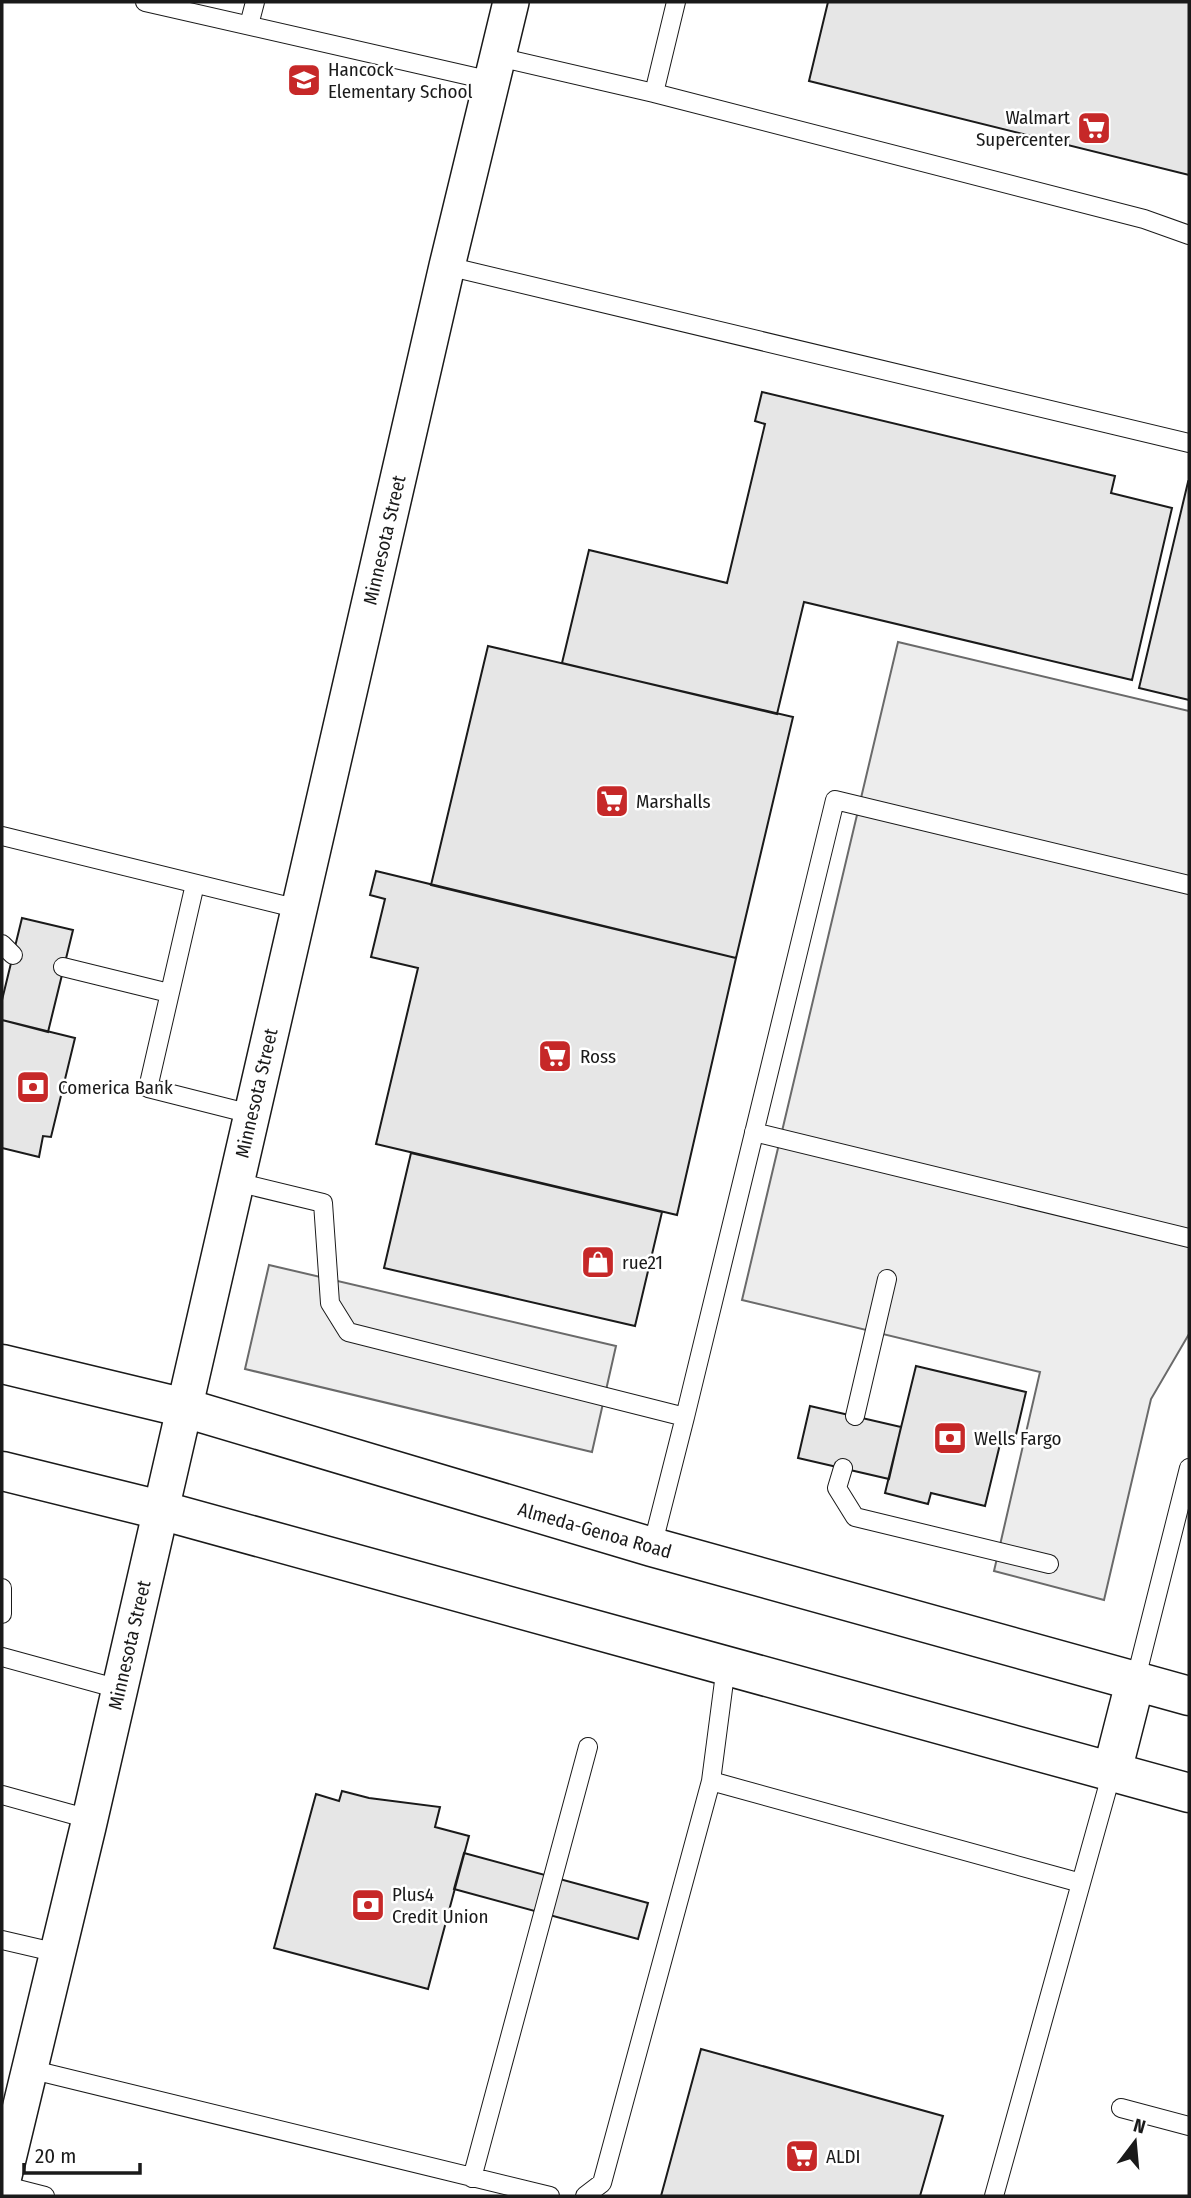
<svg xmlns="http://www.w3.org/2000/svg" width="1191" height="2198" viewBox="0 0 1191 2198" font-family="'Fira Sans Condensed',sans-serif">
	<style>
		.built { fill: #ededed; stroke: #6a6a6a; stroke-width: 2 }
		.building { fill: #e6e6e6; stroke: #1a1a1a; stroke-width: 2 }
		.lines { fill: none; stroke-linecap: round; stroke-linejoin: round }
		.lane-casing { stroke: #1a1a1a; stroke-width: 20 }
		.street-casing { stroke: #1a1a1a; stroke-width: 38 }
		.secondary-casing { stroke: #1a1a1a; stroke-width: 41 }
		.lane { stroke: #fff; stroke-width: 18 }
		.street { stroke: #fff; stroke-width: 35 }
		.secondary { stroke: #fff; stroke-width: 38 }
		.labels { text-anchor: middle; stroke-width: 5; stroke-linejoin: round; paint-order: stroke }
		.poi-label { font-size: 19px; fill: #1a1a1a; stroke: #fff; text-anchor: start }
		.street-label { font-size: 19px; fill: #1a1a1a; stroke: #fff }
	</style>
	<rect width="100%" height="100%" fill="#fff"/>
	<path class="built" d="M898 642 1189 711V1334L1151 1399 1104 1600 994 1571 1040 1372 742 1300Z
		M269 1265 616 1346 592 1452 245 1369Z"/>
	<path class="building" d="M828 2H1189V175L809 81Z
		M762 392 1115 476 1111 493 1172 508 1132 680 804 602 777 714 562 663 589 550 727 583 765 424 755 421Z
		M1188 482 1189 483V700L1139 688Z
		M488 646 793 717 736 958 431 885Z
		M376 871 736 958 677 1215 376 1144 418 968 371 957 385 899 370 895Z
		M22 918 73 930 48 1032 2 1020V1000Z
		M2 1020 75 1038 51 1137 43 1136 39 1157 2 1148Z
		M411 1153 662 1212 635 1326 384 1268Z
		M916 1366 1026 1392 1015 1439 1002 1436 985 1506 931 1493 928 1504 885 1493Z
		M810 1406 901 1427 889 1479 798 1458Z
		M342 1791 369 1798 440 1807 435 1827 469 1836 428 1989 274 1948 316 1794 339 1801Z
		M464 1853 648 1903 638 1939 454 1889Z
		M701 2049 943 2116 920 2196H661Z"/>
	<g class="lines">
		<g class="lane-casing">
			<path id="lane" d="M145 2 492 81
				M249 25 255 2
				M498 57 654 93 1144 219 1189 235
				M654 93 676 2
				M447 266 1189 443
				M2 836 299 909
				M195 884 148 1088 251 1114
				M2 944 13 955
				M63 967 169 993
				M754 1132 1189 1238
				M236 1182 323 1203 330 1303 348 1332 685 1417 652 1547
				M855 1416 887 1279
				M685 1417 835 800 1189 885
				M843 1468 837 1488 855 1517 1049 1564
				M2 1588V1614
				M2 1657 119 1689
				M1135 1682 1189 1468
				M711 1781 1081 1883 1112 1772
				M2 1795 89 1819
				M2 1940 58 1953
				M29 2069 550 2196
				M1121 2108 1189 2126
				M472 2178 588 1747
				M2 2185 45 2196
				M585 2196 602 2183 711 1781 726 1666
				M994 2196 1081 1883"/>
		</g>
		<g class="street-casing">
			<path id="street" d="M2 2184 88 1827 447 266 511 2"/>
		</g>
		<g class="secondary-casing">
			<path id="secondary" d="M2 1364 185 1408 652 1547 1189 1696
				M2 1471 160 1510 1189 1793
				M1112 1772 1135 1682"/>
		</g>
		<use href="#lane" class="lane"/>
		<use href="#street" class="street"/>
		<use href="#secondary" class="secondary"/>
	</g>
	<defs>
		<g id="school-square" transform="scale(1.75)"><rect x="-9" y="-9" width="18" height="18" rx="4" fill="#c62828" stroke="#fff"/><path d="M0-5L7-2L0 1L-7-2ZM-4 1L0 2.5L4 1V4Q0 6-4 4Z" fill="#fff"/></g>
		<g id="supermarket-square" transform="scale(1.75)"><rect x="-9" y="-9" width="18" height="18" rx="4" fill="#c62828" stroke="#fff"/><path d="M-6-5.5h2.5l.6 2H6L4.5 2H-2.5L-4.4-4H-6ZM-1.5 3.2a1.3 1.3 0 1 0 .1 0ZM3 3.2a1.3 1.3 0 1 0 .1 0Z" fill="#fff"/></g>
		<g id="bank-square" transform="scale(1.75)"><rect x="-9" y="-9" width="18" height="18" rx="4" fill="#c62828" stroke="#fff"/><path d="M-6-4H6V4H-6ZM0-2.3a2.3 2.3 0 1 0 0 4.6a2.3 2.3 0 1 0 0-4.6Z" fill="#fff"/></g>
		<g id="shop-square" transform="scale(1.75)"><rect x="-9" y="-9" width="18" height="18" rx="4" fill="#c62828" stroke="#fff"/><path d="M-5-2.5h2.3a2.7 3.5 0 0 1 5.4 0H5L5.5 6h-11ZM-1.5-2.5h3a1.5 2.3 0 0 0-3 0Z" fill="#fff"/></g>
	</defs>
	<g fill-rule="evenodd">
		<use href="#school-square" x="304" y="80"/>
		<use href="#supermarket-square" x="1094" y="128"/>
		<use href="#supermarket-square" x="612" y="801"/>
		<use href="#supermarket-square" x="555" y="1056"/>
		<use href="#bank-square" x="33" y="1087"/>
		<use href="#shop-square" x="598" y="1262"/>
		<use href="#bank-square" x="950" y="1438"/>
		<use href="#bank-square" x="368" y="1905"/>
		<use href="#supermarket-square" x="802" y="2156"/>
	</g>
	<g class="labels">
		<g class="poi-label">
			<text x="328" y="76">Hancock<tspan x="328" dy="22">Elementary School</tspan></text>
			<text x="1070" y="124" text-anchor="end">Walmart<tspan x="1070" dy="22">Supercenter</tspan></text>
			<text x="636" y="808">Marshalls</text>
			<text x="580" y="1063">Ross</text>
			<text x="58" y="1094">Comerica Bank</text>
			<text x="622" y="1269">rue21</text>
			<text x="974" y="1445">Wells Fargo</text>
			<text x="392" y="1901">Plus4<tspan x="392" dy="22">Credit Union</tspan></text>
			<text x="826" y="2163">ALDI</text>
		</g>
		<g class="street-label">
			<text transform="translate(384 540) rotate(-77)" y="7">Minnesota Street</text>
			<text transform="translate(256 1093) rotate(-77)" y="7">Minnesota Street</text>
			<text transform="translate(595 1530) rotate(16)" y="7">Almeda-Genoa Road</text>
			<text transform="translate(129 1645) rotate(-77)" y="7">Minnesota Street</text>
		</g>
	</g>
	<rect width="1191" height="2198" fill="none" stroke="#1a1a1a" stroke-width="7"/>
	<g transform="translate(1135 2142) rotate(16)" stroke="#ffffff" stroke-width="5" paint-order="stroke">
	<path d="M0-5L12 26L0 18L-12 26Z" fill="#1a1a1a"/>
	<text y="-10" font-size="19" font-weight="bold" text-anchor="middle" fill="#1a1a1a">N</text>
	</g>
	<path d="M24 2163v10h116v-10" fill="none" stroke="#1a1a1a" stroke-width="3.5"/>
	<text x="35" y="2163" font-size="21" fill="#1a1a1a" stroke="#ffffff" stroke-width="5" paint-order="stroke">20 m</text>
</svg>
